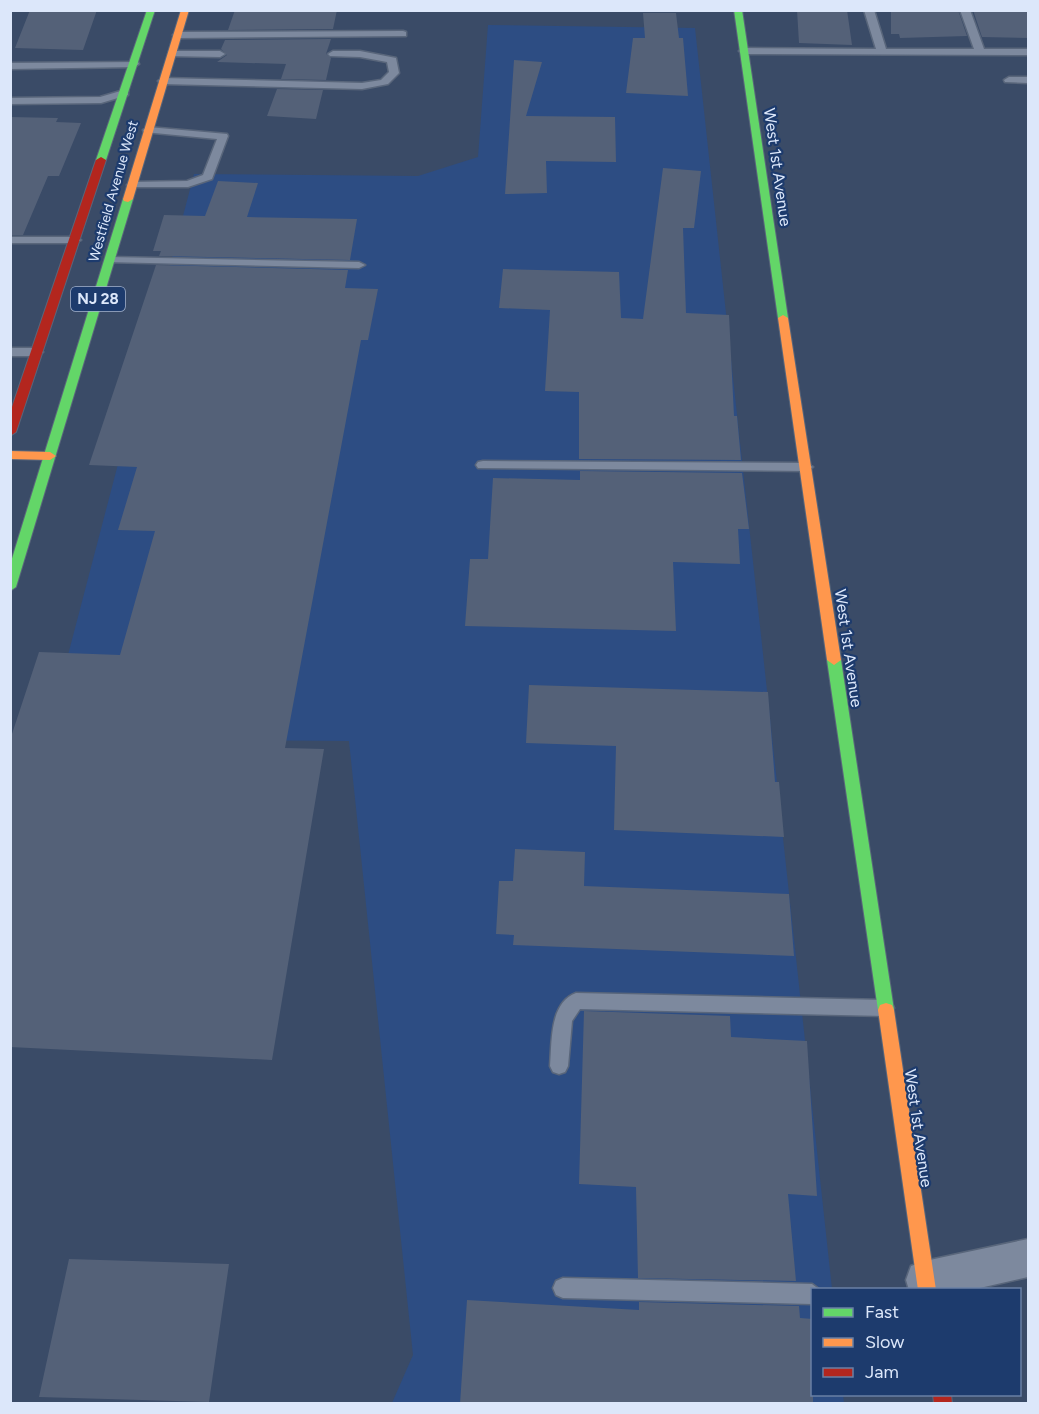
<svg xmlns="http://www.w3.org/2000/svg" width="1039" height="1414" viewBox="0 0 1039 1414" font-family="Figtree,sans-serif">
	<style>
		.built { fill: #2d4d83 }
		.building { fill: #546178 }
		.lines { fill: none; stroke-linecap: round; stroke-linejoin: round }
		.lane-casing { stroke: #59667b; stroke-width: 3 }
		.street-casing { stroke: #59667b; stroke-width: 3 }
		.fast-casing { stroke: #59667b; stroke-width: 2 }
		.slow-casing { stroke: #59667b; stroke-width: 2 }
		.jam-casing { stroke: #59667b; stroke-width: 2 }
		.lane { fill: #7d899e; fill-rule: evenodd }
		.street { fill: #7d899e; fill-rule: evenodd }
		.fast { fill: #63d668; fill-rule: evenodd }
		.slow { fill: #ff974d; fill-rule: evenodd }
		.jam { fill: #b3261e; fill-rule: evenodd }
		.labels { text-anchor: middle; stroke-width: 4.5; stroke-linejoin: round; paint-order: stroke }
		.far-street-label { font-size: 14px; fill: #dce7fa; stroke: #1d3b6d }
		.shield { fill: #1d3b6d; stroke: #a3b3d0; stroke-width: 1.5 }
		.shield-label { font-size: 15px; font-weight: bold; fill: #dce7fa }
		.street-label { font-size: 16px; fill: #dce7fa; stroke: #1d3b6d }
	</style>
	<rect width="100%" height="100%" fill="#3a4b67"/>
	<path class="built" d="M488 25 695 28 832 1289 812 1290V1394L843 1395 844 1403H392L413 1355 349 741 46 739 194 174 418 176 478 157Z"/>
	<path class="building" d="M30 10H97L83 50 15 48Z
		M235 10H337L333 29 228 30Z
		M797 10H847L852 45 799 43Z
		M891 10H958L967 36 900 38 899 34H891Z
		M973 10H1029V38L982 37Z
		M643 13H676L679 38H683L688 96 626 93 633 38H645Z
		M331 39 326 54 331 58 326 80 281 79 286 64 217 62 227 55 221 49 225 40Z
		M514 60 542 62 526 116 615 117 616 162 546 161 547 193 505 194Z
		M277 89 323 90 316 119 267 116Z
		M10 117 58 118 56 122 81 123 59 176H48L23 235H10Z
		M663 168 701 171 694 228H683L686 313 729 315 734 416H737L741 460 579 459V392L545 391 550 310 499 308 503 269 619 272 621 318 643 319Z
		M218 181 258 183 247 217 357 219 350 260 159 256 161 251H153L164 215 205 216Z
		M156 265 348 270 345 288 378 289 368 340H361L285 748 324 749 272 1060 10 1047V740L39 652 120 655 155 531 118 530 137 467 89 465Z
		M580 471 742 473 749 529H738L740 564 673 562 676 631 465 626 470 559H488L493 478 580 480Z
		M529 685 768 692 775 782H779L784 837 614 830 616 746 526 743Z
		M515 849 585 852 584 886 789 894 794 956 513 945 514 935 496 934 499 881H513Z
		M584 1011 730 1016 731 1037 807 1041 817 1196 788 1194 796 1281 638 1278 636 1187 579 1184Z
		M69 1259 229 1264 209 1402 39 1397Z
		M467 1300 639 1310V1302L799 1306 800 1318 813 1319V1404H460Z"/>
	<g class="lines">
		<g class="lane-casing">
			<path id="lane" d="M864 10H874L886 49H974L960 10H970L984 49H1028V55L744 54 739 51 744 48 876 49Z
				M403 31 406 32V36L178 38 173 35 178 32Z
				M172 51H220L225 54 220 57 169 56V52Z
				M333 51H360L396 58 399 73 388 84 362 89 163 84 158 81 163 78 362 83 381 80 389 72 387 62 360 57 330 56 328 54Z
				M138 62 139 64 134 67 10 69V63Z
				M1009 77H1028V83L1005 82 1004 80Z
				M124 90 128 91V95L101 103 10 104V98L100 97Z
				M148 127 227 134 228 136 212 179 188 187H128L127 185 132 182 187 181 203 175 217 139 144 132 143 130Z
				M10 237H75L81 240 75 243H10Z
				M110 257 359 262 365 265 359 268 106 262V258Z
				M10 348H37L43 352 37 356H10Z
				M483 461 806 463 813 467 806 471 478 468 476 465 478 462Z
				M576 993 885 1000 891 1002 894 1008 891 1014 885 1016 580 1009 572 1021 568 1066 565 1072 559 1074 553 1072 550 1066C552 1043 549 1003 576 993Z
				M563 1278 812 1284 820 1290H812V1304L563 1298 556 1295 553 1288 556 1281Z"/>
		</g>
		<g class="street-casing">
			<path id="street" d="M1028 1239V1277L971 1290H909L906 1280 911 1266 925 1261Z"/>
		</g>
		<g class="fast-casing">
			<path id="fast" d="M147 10H155L106 160 98 162 96 160Z
				M734 10H742L788 318 783 321 778 318Z
				M128 196 133 199 16 587 10 591V565L123 199Z
				M834 655 841 660 894 1010 892 1015 886 1017 880 1015 878 1010 827 660Z"/>
		</g>
		<g class="slow-casing">
			<path id="slow" d="M181 10H189L133 199 128 202 124 201 123 199Z
				M783 315 788 318 841 660 834 665 827 660 778 318Z
				M10 451 50 452 56 456 50 460 10 459Z
				M886 1003 892 1005 894 1010 936 1290H918L878 1010 880 1005Z"/>
		</g>
		<g class="jam-casing">
			<path id="jam" d="M101 157 106 160 16 432 10 436V413L96 160Z
				M933 1394H951L952 1404H934Z"/>
		</g>
		<use href="#lane" class="lane"/>
		<use href="#street" class="street"/>
		<use href="#fast" class="fast"/>
		<use href="#slow" class="slow"/>
		<use href="#jam" class="jam"/>
	</g>
	<g class="labels">
		<g class="far-street-label">
			<text transform="translate(113 191) rotate(-74)" y="5">Westfield Avenue West</text>
		</g>
		<rect class="shield" x="71" y="287" width="54" height="24" rx="4.5"/>
		<g class="shield-label">
			<text x="98" y="304">NJ 28</text>
		</g>
		<g class="street-label">
			<text transform="translate(778 167) rotate(82)" y="6">West 1st Avenue</text>
			<text transform="translate(849 648) rotate(82)" y="6">West 1st Avenue</text>
			<text transform="translate(919 1128) rotate(82)" y="6">West 1st Avenue</text>
		</g>
	</g>
	<rect width="1039" height="1414" fill="none" stroke="#dce7fa" stroke-width="24"/>
	<rect x="811" y="1288" width="210" height="108" fill="#1d3b6d" stroke="#6980a5" stroke-width="1.5"/>
	<rect x="823" y="1308" width="30" height="9" fill="#63d668" stroke="#6980a5" stroke-width="1.5"/>
	<text x="865" y="1318" font-size="18" fill="#dce7fa">Fast</text>
	<rect x="823" y="1338" width="30" height="9" fill="#ff974d" stroke="#6980a5" stroke-width="1.5"/>
	<text x="865" y="1348" font-size="18" fill="#dce7fa">Slow</text>
	<rect x="823" y="1368" width="30" height="9" fill="#b3261e" stroke="#6980a5" stroke-width="1.5"/>
	<text x="865" y="1378" font-size="18" fill="#dce7fa">Jam</text>
</svg>
